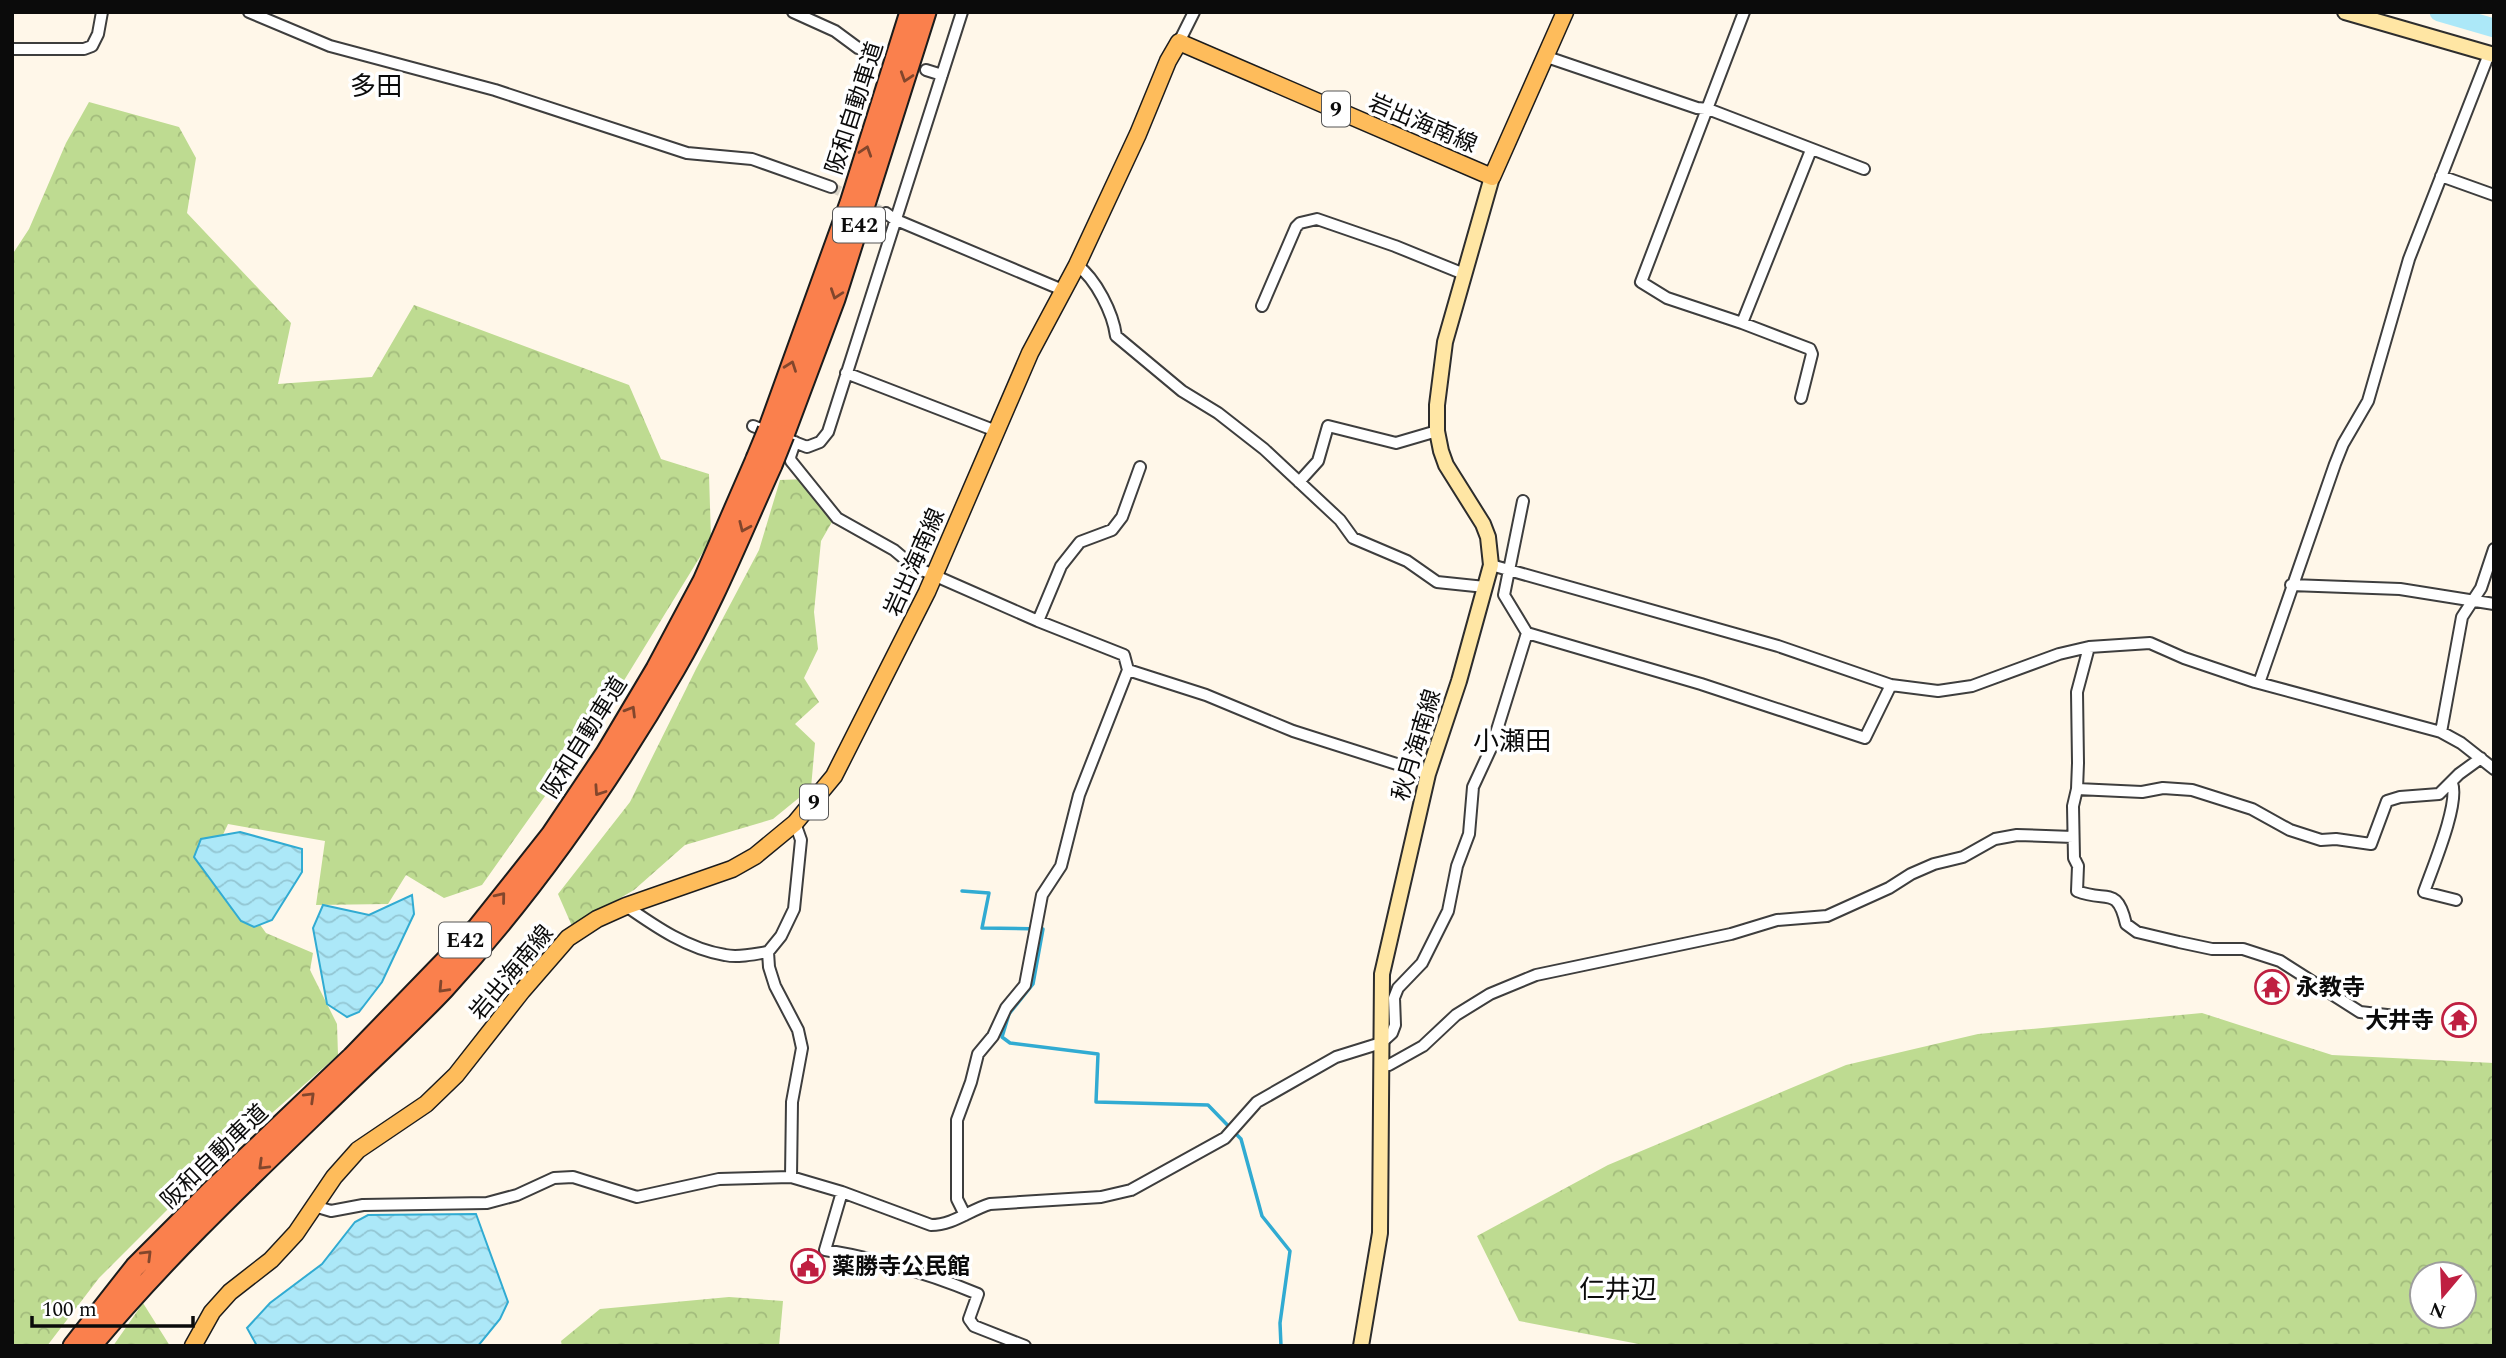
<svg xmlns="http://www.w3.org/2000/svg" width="2506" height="1358" viewBox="0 0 2506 1358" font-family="Spectral,'Noto Sans JP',serif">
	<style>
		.forest { fill: url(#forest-crowns); fill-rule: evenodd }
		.water { fill: url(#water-waves); stroke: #31abd2; stroke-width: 2 }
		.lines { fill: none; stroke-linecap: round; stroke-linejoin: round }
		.stream { stroke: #31abd2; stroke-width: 3.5 }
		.river { stroke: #ace8f8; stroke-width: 19 }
		.street-tunnel { stroke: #dad4c8; stroke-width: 10; stroke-dasharray: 10 5; stroke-linecap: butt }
		.street-casing { stroke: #3e3e3e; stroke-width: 14 }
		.secondary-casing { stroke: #2d2d2d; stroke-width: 18 }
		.primary-casing { stroke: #1c1c1c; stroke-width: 19 }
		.highway-casing { stroke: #1c1c1c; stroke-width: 23 }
		.street { stroke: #fff; stroke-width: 10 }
		.secondary { stroke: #ffe6a4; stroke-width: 14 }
		.primary { stroke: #febc5b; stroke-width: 16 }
		.highway { stroke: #fa804d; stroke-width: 19 }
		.highway-bridge-casing { stroke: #1c1c1c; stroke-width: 23; stroke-linecap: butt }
		.highway-bridge { stroke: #fa804d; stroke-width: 19 }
		.oneway { stroke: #82462c }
		.labels { text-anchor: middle; stroke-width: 7; stroke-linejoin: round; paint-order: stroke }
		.shield { fill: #fff; stroke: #545454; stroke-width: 2 }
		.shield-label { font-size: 21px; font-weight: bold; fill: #0b0b0b }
		.street-label { font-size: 23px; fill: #0b0b0b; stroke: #fff }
		.poi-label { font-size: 23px; font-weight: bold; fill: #0b0b0b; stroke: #fff; text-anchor: start }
		.quarter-label { font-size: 26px; fill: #0b0b0b; stroke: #fff }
	</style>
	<defs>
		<pattern id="forest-crowns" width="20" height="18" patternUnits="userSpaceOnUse" patternTransform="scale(1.75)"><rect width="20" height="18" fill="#bedb91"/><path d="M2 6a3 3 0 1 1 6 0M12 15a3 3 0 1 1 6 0" fill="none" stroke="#a2bb7c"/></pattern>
		<pattern id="water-waves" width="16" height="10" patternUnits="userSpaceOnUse" patternTransform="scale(1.75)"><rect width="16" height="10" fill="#ace8f8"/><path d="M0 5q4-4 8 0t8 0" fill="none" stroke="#93c6d3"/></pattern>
	</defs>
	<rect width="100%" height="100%" fill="#fff7e9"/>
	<path class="forest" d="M89 102 179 127 196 158 187 213 291 323 278 384 372 377 414 305 629 385 661 459 709 474 711 539 604 713 482 885 444 898 406 875 388 904 316 905 325 841 228 824 212 858 266 933 313 953 310 970 337 1024 338 1055 206 1171 99 1278 47 1346H12V255L29 229 66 143Z
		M807 479 836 515 821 541 814 612 818 649 804 678 819 702 795 724 815 743 811 788 773 819 685 845 634 890 572 926 558 894 630 802 696 669 759 550 780 480Z
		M2202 1013 2332 1055 2494 1063V1346H1649L1519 1321 1477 1236 1608 1165 1846 1065 1978 1034ZM2422 1274H2464V1316H2422Z
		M729 1297 783 1301 779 1346H562L561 1341 600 1309Z
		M143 1303 170 1346H113Z"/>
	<path class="water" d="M240 832 302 849V872L272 920 254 927 241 921 194 857 201 839Z
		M412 895 414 914 382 982 359 1012 347 1017 327 1004 313 928 323 905 369 915Z
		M476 1214 508 1302 500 1319 478 1346H257L247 1328 270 1303 322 1264 355 1222 368 1215Z"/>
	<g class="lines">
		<path class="stream" d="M962 891 989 893 982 928 1043 929 1033 984 1009 1014 1002 1037 1010 1043 1098 1054 1096 1102 1208 1105 1241 1139 1262 1216 1290 1251 1280 1323 1281 1346"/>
		<path class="river" d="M2439 12 2494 28"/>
		<path class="street-tunnel" d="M831 187 886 213"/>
		<g class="street-casing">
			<path id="street" d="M249 12 330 46 495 90 687 153 752 159 831 187
				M793 12 835 31 858 48 880 54
				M1744 12 1641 282 1667 298 1742 323 1810 349 1812 354 1801 398
				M1179 42 1194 12
				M12 49H84L92 46 98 34 102 12
				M1547 57 1697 108 1708 109 1864 169
				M926 70 942 75
				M2441 176 2494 195
				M886 213 894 219 1065 291
				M1077 265C1096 279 1113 313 1116 336L1182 391 1218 413 1264 449 1340 520 1353 538 1407 561 1437 582 1485 587
				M1262 306 1296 227 1300 223 1317 219 1395 246 1464 274
				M1742 323 1811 150
				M846 373 996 431
				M753 426 807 447 820 442 828 432 962 12
				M795 442 790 457 791 461 837 518 894 550 913 566 1038 621
				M1299 482 1318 461 1328 426 1396 443 1437 431
				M1523 501 1504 595 1527 633 1701 684 1865 738 1891 685
				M1491 565 1778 646 1891 685 1938 691 1972 686 2059 654 2089 647 2150 643 2184 658 2255 682 2441 732 2461 743 2494 769
				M2291 585 2400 589 2494 604
				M2089 647 2077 692 2078 763 2077 789 2073 806 2074 858 2078 866 2077 891C2107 903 2117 885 2126 924L2137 932 2179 942 2212 949H2243L2280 961 2360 1012 2396 1016
				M1128 670 1206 695 1293 731 1428 774
				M2259 683 2335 464 2343 444 2368 401 2409 259 2489 54
				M2441 732 2462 617 2481 588 2494 549
				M2452 783C2460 803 2432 869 2424 892L2456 900
				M2077 789 2142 792 2163 788 2192 790 2252 809 2290 830 2321 840 2336 839 2371 844 2387 801 2400 797 2439 794 2459 774 2481 758
				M626 906C656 927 688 949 725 955 739 958 754 954 768 952L781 936 794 909 801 840 795 823
				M768 952 769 967 775 986 798 1030 802 1048 792 1102 791 1177
				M1381 1066 1389 1065 1423 1046 1456 1015 1490 994 1536 975 1731 934 1777 920 1827 916 1889 888 1911 874 1934 864 1963 857 1995 839 2017 835 2073 837
				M842 1192 825 1250C879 1259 928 1273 978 1294L969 1319 974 1326 1025 1346
				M314 1206 331 1211 363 1205 487 1203 517 1195 554 1178 573 1177 637 1197 719 1179 791 1177 842 1192 931 1225C953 1225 970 1210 990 1204L1101 1197 1131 1190 1225 1138 1257 1102 1336 1057 1381 1043 1392 1033 1395 1025 1394 998 1398 988 1422 963 1448 911 1457 866 1469 834 1473 787 1492 746 1527 633
				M965 1215 957 1199V1120L971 1082 978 1054 993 1036 1006 1008 1025 985 1042 895 1061 866 1079 795 1128 670 1124 655 1038 621 1061 566 1080 542 1112 530 1122 517 1140 467"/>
		</g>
		<g class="secondary-casing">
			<path id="secondary" d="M2345 12 2494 55
				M1361 1346 1380 1233 1382 974 1428 774 1459 681 1491 565 1488 537 1483 524 1446 465 1441 451 1437 431V405L1445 342 1492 177"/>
		</g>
		<g class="primary-casing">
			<path id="primary" d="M193 1346 212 1312 230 1292 271 1260 296 1233 334 1177 358 1150 426 1104 456 1075 522 991 568 938 597 919 626 906 732 869 755 856 795 823 834 776 927 592 1030 353 1077 265 1138 134 1168 61 1179 42 1492 177 1565 12"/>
		</g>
		<g class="highway-casing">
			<path id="highway" d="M768 430 850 203 910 12
				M784 435 835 299 926 12
				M73 1346 135 1267 210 1192 352 1057 478 927 551 835 606 753 656 669 703 581 756 459
				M91 1346C166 1256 251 1176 335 1095 371 1060 409 1026 444 989 533 892 609 783 675 669 713 604 741 533 772 465"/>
		</g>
		<use href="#street" class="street"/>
		<use href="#secondary" class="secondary"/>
		<use href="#primary" class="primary"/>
		<use href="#highway" class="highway"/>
		<g class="highway-bridge-casing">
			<path id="highway-bridge" d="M756 459 768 430
				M772 465 784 435"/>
		</g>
		<use href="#highway-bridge" class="highway-bridge"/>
	</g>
	<defs><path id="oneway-chevron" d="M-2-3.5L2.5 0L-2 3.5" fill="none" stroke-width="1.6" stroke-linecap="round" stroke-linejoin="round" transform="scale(1.75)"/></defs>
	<g class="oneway">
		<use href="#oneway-chevron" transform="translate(906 77) rotate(108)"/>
		<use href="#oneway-chevron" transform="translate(866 151) rotate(-72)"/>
		<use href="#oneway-chevron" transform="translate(836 294) rotate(109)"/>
		<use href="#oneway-chevron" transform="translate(791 366) rotate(-70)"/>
		<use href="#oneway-chevron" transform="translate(744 527) rotate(114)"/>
		<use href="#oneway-chevron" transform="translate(631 711) rotate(-59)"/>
		<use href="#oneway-chevron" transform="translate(599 791) rotate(124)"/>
		<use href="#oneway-chevron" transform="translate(501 897) rotate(-51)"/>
		<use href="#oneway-chevron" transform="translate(443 988) rotate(133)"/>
		<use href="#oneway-chevron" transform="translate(310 1097) rotate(-44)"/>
		<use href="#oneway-chevron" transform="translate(263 1165) rotate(136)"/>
		<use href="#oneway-chevron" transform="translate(147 1255) rotate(-45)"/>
	</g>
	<defs>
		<g id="temple-ring" transform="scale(1.75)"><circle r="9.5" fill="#fff" stroke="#bf1f41" stroke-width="1.5"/><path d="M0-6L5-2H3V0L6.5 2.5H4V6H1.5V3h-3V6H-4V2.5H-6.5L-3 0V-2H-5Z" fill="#bf1f41"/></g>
		<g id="civic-ring" transform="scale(1.75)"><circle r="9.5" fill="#fff" stroke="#bf1f41" stroke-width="1.5"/><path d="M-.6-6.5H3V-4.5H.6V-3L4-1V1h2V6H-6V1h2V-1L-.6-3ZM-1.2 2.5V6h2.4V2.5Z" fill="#bf1f41"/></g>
	</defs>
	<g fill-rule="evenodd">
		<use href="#temple-ring" x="2272" y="987"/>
		<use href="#temple-ring" x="2459" y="1020"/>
		<use href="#civic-ring" x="808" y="1266"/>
	</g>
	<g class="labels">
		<g class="shield">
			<rect x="1322" y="91.5" width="28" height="35" rx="5"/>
			<rect x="833" y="207.5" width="52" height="35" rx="5"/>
			<rect x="800" y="784.5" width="28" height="35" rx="5"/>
			<rect x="439" y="922.5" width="52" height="35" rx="5"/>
		</g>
		<g class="shield-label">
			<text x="1336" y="116">9</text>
			<text x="859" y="232">E42</text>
			<text x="814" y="809">9</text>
			<text x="465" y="947">E42</text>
		</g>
		<g class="street-label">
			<text transform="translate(854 108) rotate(-72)" y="8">阪和自動車道</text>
			<text transform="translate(1423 123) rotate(23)" y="8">岩出海南線</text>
			<text transform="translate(914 562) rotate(-66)" y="8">岩出海南線</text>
			<text transform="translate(584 737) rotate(-58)" y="8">阪和自動車道</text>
			<text transform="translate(1416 745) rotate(-73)" y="8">秋月海南線</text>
			<text transform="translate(511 972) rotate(-50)" y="8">岩出海南線</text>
			<text transform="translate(214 1156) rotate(-44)" y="8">阪和自動車道</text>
		</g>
		<g class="poi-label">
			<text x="2296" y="995">永教寺</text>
			<text x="2434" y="1028" text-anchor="end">大井寺</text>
			<text x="832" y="1274">薬勝寺公民館</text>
		</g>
		<g class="quarter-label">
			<text x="376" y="95">多田</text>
			<text x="1512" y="750">小瀬田</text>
			<text x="1618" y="1298">仁井辺</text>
		</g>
	</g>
	<rect width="2506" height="1358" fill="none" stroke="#0b0b0b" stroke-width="28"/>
	<g transform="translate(2443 1295) rotate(199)"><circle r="33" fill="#ffffff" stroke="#9d9d9d" stroke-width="2"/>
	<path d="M0-5L12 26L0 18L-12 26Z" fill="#bf1f41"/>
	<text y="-10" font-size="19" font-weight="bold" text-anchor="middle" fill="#0b0b0b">N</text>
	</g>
	<path d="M32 1316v10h161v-10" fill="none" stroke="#0b0b0b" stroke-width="3.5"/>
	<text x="42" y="1316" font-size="21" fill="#0b0b0b" stroke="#ffffff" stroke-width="5" paint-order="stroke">100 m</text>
</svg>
